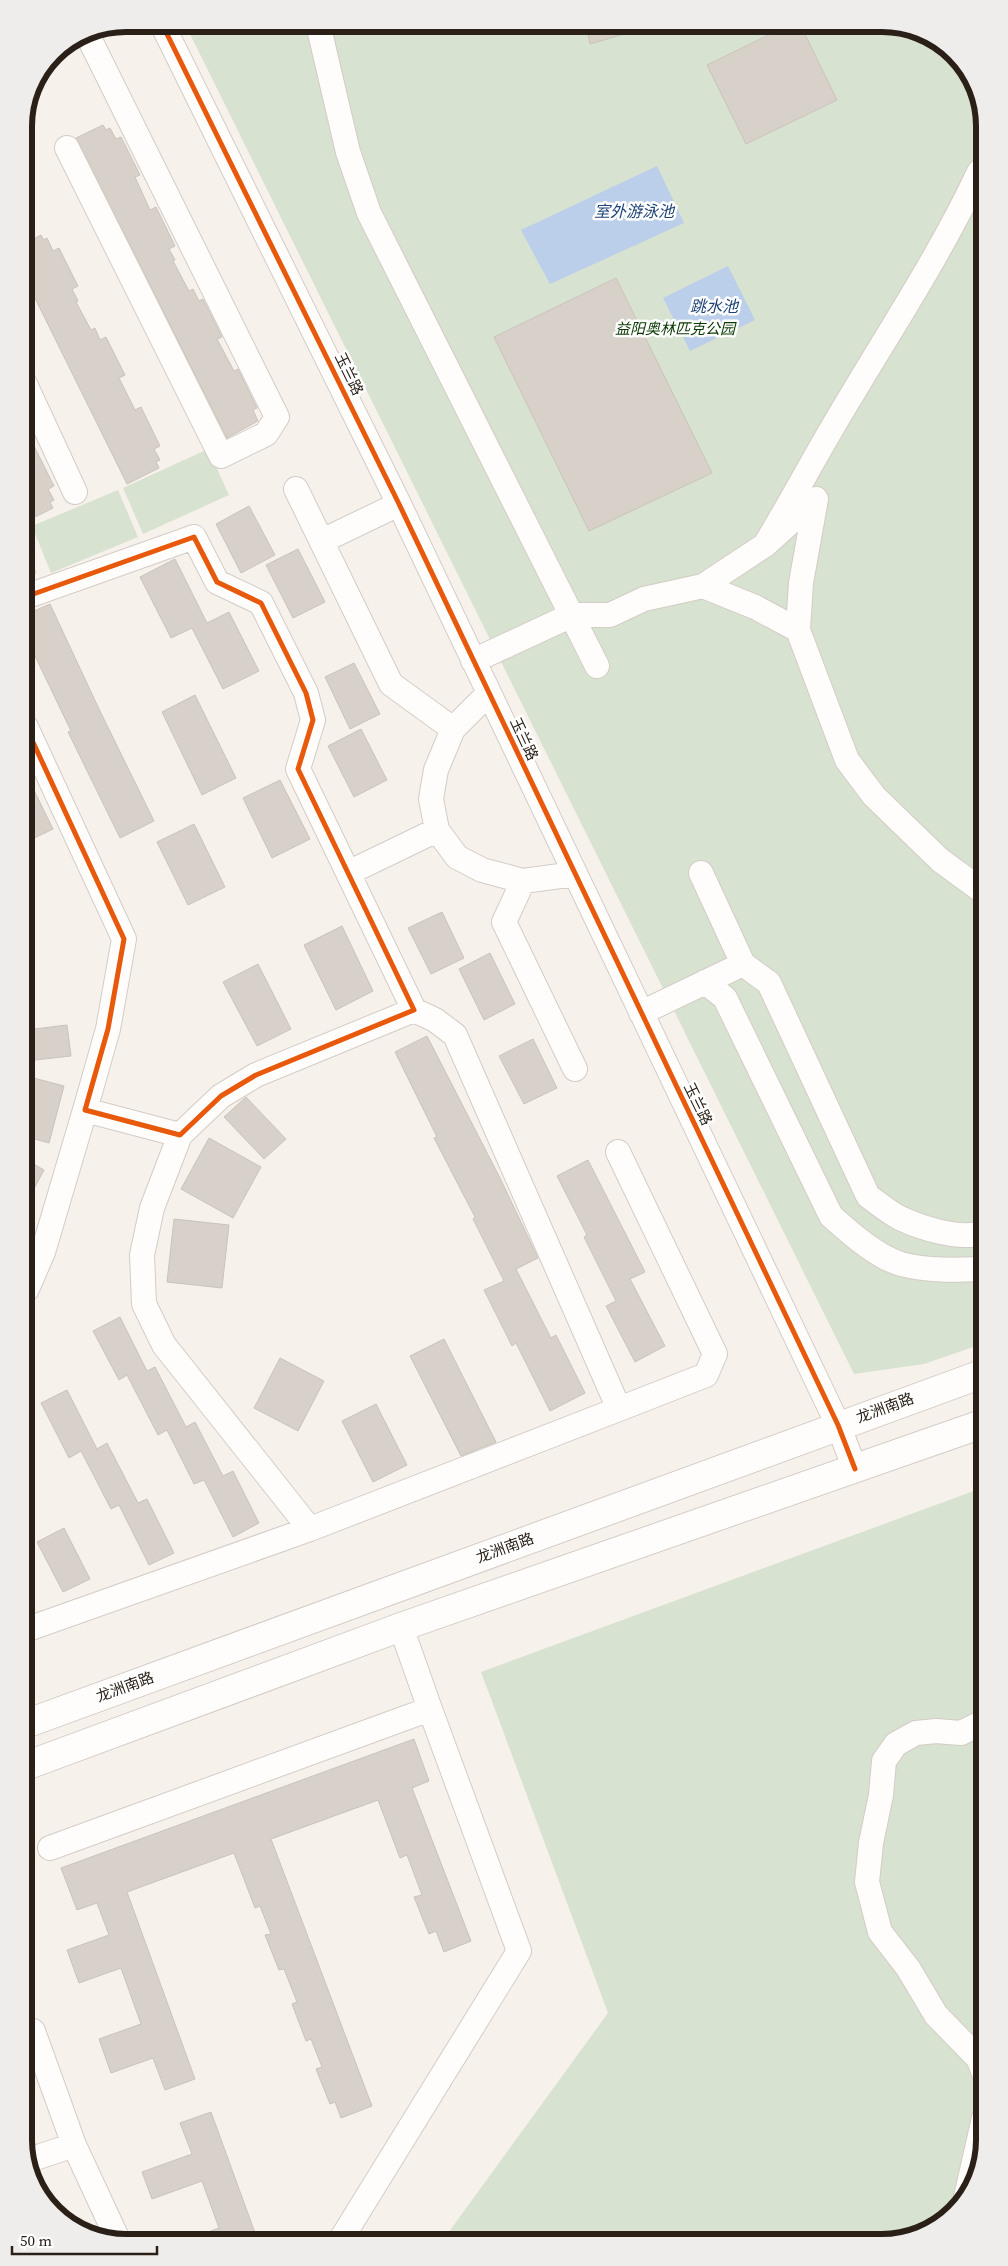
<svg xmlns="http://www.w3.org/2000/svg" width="1008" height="2266" viewBox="0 0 1008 2266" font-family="'Source Serif 4','Noto Sans SC',serif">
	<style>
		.green { fill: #d8e2d0 }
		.water { fill: #bbceea }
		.building { fill: #d8d1ca; stroke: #cac3bc }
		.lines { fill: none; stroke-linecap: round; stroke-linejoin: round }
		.minor-casing { stroke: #d4ccc5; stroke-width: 26 }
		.major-casing { stroke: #d4ccc5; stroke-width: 30 }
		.minor { stroke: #fefdfc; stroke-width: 24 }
		.major { stroke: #fefdfc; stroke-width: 28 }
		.cycleway-casing { stroke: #fff; stroke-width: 8 }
		.cycleway { stroke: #e8590c; stroke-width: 5 }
		.labels { text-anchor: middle; stroke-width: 5; stroke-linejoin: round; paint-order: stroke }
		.park-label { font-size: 15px; font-style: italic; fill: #083700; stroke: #fff }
		.street-label { font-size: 15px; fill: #2a2017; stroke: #fff }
		.water-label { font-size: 16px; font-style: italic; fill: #1d4377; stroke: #fff }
		.rim { fill: none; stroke: #2a2017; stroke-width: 6 }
	</style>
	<rect width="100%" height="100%" fill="#f7f1ec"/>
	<path class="green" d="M185 24H888L944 45 979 93 982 1344 924 1364 854 1374Z
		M208 449 229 495 143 534 123 488Z
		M118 490 138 537 51 573 32 526Z
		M25 547 37 573 25 578Z
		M982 1488 984 2139 967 2197 915 2237 443 2240 608 2013 481 1672Z"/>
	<path class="water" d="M657 166 684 223 550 284 521 230Z
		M728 266 755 320 690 351 663 298Z"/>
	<path class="building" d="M586 24H644V28L590 44Z
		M791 24H800L837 100 746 144 707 65Z
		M103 125 106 130 110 128 116 139 121 137 140 175 135 177 150 210 156 207 175 246 169 249 175 260 173 261 189 291 193 289 199 301 203 299 222 337 217 339 234 371 238 369 257 408 253 410 258 421 227 438 76 138Z
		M41 235 44 240 47 238 53 251 59 248 78 286 72 289 78 301 76 302 91 330 95 328 100 340 106 337 125 375 119 378 135 410 141 407 160 446 154 449 160 460 156 462 159 468 127 484 24 276V244Z
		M616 278 712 473 589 531 494 337Z
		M25 428 54 486 48 489 54 500 50 502 53 508 25 522Z
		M249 506 275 555 241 573 216 524Z
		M298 549 325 602 293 618 266 565Z
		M175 559 207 623 229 612 259 671 223 689 192 628 171 638 140 577Z
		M50 604 99 709 154 821 120 838 68 732 71 731 25 635V615Z
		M354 663 380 714 350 729 325 677Z
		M195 695 236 778 202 795 162 712Z
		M361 729 387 780 354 797 328 746Z
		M26 774 53 829 26 842Z
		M280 780 310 839 272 858 243 798Z
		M194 824 225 887 188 905 157 842Z
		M442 912 464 958 431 974 408 928Z
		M342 926 373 991 336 1010 304 945Z
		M490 953 515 1004 484 1020 459 969Z
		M258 964 291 1029 257 1046 223 982Z
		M67 1025 71 1056 26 1061V1030Z
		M427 1036 500 1178 538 1258 516 1269 551 1338 556 1335 585 1393 550 1411 516 1343 512 1346 484 1290 504 1281 473 1219 475 1217 434 1138 437 1137 395 1052Z
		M533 1039 557 1088 524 1104 499 1056Z
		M26 1076 64 1086 49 1143 27 1137Z
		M246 1097 286 1139 264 1159 224 1117Z
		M209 1138 261 1167 233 1218 181 1189Z
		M27 1160 44 1170 27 1202Z
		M588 1160 645 1272 630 1279 665 1346 635 1362 606 1306 616 1301 584 1237 587 1235 557 1176Z
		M174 1219 229 1225 222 1288 167 1282Z
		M120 1317 147 1371 155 1367 186 1427 195 1422 223 1476 233 1471 259 1523 233 1537 204 1480 194 1484 167 1430 158 1435 127 1375 119 1380 93 1331Z
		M444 1339 496 1442 461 1456 410 1356Z
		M280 1358 324 1381 298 1431 254 1408Z
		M67 1390 97 1449 107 1443 138 1503 147 1499 174 1553 149 1565 119 1505 111 1509 81 1451 69 1458 41 1403Z
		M376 1404 407 1465 373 1482 342 1421Z
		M64 1528 90 1579 63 1592 37 1542Z
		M414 1739 429 1781 412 1788 471 1941 444 1952 436 1931 429 1934 414 1897 422 1895 407 1855 400 1858 378 1800 271 1839 372 2106 341 2118 335 2102 330 2104 316 2069 322 2067 311 2039 306 2041 292 2004 297 2002 284 1969 279 1970 265 1935 271 1934 260 1906 255 1908 234 1853 127 1892 195 2079 165 2090 153 2058 111 2073 99 2039 141 2024 121 1968 79 1983 67 1950 109 1935 97 1903 77 1910 61 1868Z
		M211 2112 258 2241 190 2242 189 2239 219 2228 202 2181 152 2199 142 2172 192 2154 180 2123Z"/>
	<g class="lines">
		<g class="minor-casing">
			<path id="minor" d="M162 24 399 504 838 1425 855 1469
				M318 24 348 152 369 213 597 666
				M67 148 221 456 266 434 277 417 86 32
				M25 384 75 492
				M296 489 391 684 453 729
				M322 541 399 504
				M765 545C795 495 822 443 853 393 896 321 943 249 979 172
				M703 586 765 545 816 499 801 583 798 630
				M25 597 194 537 217 582 261 603 306 693 313 720 298 769 414 1010 256 1075 221 1096 180 1135 85 1110 108 1029 124 939 26 727
				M473 661 572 615H610L644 599 703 586 755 607 798 630 847 760 874 796 940 860 981 890
				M489 693 453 729 436 770 431 799 437 830 457 857 482 870 523 881 575 874
				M348 873 437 830
				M701 873 743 964 769 983 868 1196C878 1203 889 1213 900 1218 921 1228 959 1240 982 1233
				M523 881 504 922 575 1069
				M705 982 725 998 831 1216C850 1233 877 1257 901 1264 928 1271 955 1270 982 1269
				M414 1010 435 1020 455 1035 619 1409 706 1375 715 1354 618 1152
				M641 1013 743 964
				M180 1135 152 1208 142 1255 144 1304 164 1345 310 1529 619 1409
				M27 1289 43 1252 85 1110
				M401 1627 430 1709
				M28 1629 310 1529
				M983 1722 961 1733 936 1731 916 1733 896 1744 884 1761 881 1795 871 1843 867 1882 880 1932 908 1968 936 2015 978 2058 984 2073
				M50 1848 430 1709 519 1951 340 2241
				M74 2145 119 2242
				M29 2160 74 2145 33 2031
				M966 2197 984 2118"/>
		</g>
		<g class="major-casing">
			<path id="major" d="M28 1723 982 1374
				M28 1765 401 1627 982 1424"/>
		</g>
		<use href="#minor" class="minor"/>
		<use href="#major" class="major"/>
		<g class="cycleway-casing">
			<path id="cycleway" d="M162 24 399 504 838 1425 855 1469
				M25 597 194 537 217 582 261 603 306 693 313 720 298 769 414 1010 256 1075 221 1096 180 1135 85 1110 108 1029 124 939 26 727"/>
		</g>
		<use href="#cycleway" class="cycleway"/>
	</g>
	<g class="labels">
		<g class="park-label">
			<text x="675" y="334">益阳奥林匹克公园</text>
		</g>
		<g class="street-label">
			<text transform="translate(349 374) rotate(64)" y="5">玉兰路</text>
			<text transform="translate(524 739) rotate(65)" y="5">玉兰路</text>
			<text transform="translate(698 1104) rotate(64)" y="5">玉兰路</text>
			<text transform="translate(885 1408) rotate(-20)" y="5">龙洲南路</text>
			<text transform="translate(505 1548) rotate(-20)" y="5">龙洲南路</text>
			<text transform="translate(125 1687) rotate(-20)" y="5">龙洲南路</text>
		</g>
		<g class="water-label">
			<text x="634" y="217">室外游泳池</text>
			<text x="714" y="312">跳水池</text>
		</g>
	</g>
	<path d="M0 0H1008V2266H0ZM126 32H882A94 94 0 0 1 976 126V2140A94 94 0 0 1 882 2234H126A94 94 0 0 1 32 2140V126A94 94 0 0 1 126 32Z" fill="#eeedec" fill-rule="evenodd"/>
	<path class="rim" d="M126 32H882A94 94 0 0 1 976 126V2140A94 94 0 0 1 882 2234H126A94 94 0 0 1 32 2140V126A94 94 0 0 1 126 32Z"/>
	<path d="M12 2246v8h145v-8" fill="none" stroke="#2a2017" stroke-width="2.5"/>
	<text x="20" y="2246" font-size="15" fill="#2a2017" stroke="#ffffff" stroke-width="4" paint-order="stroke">50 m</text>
</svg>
